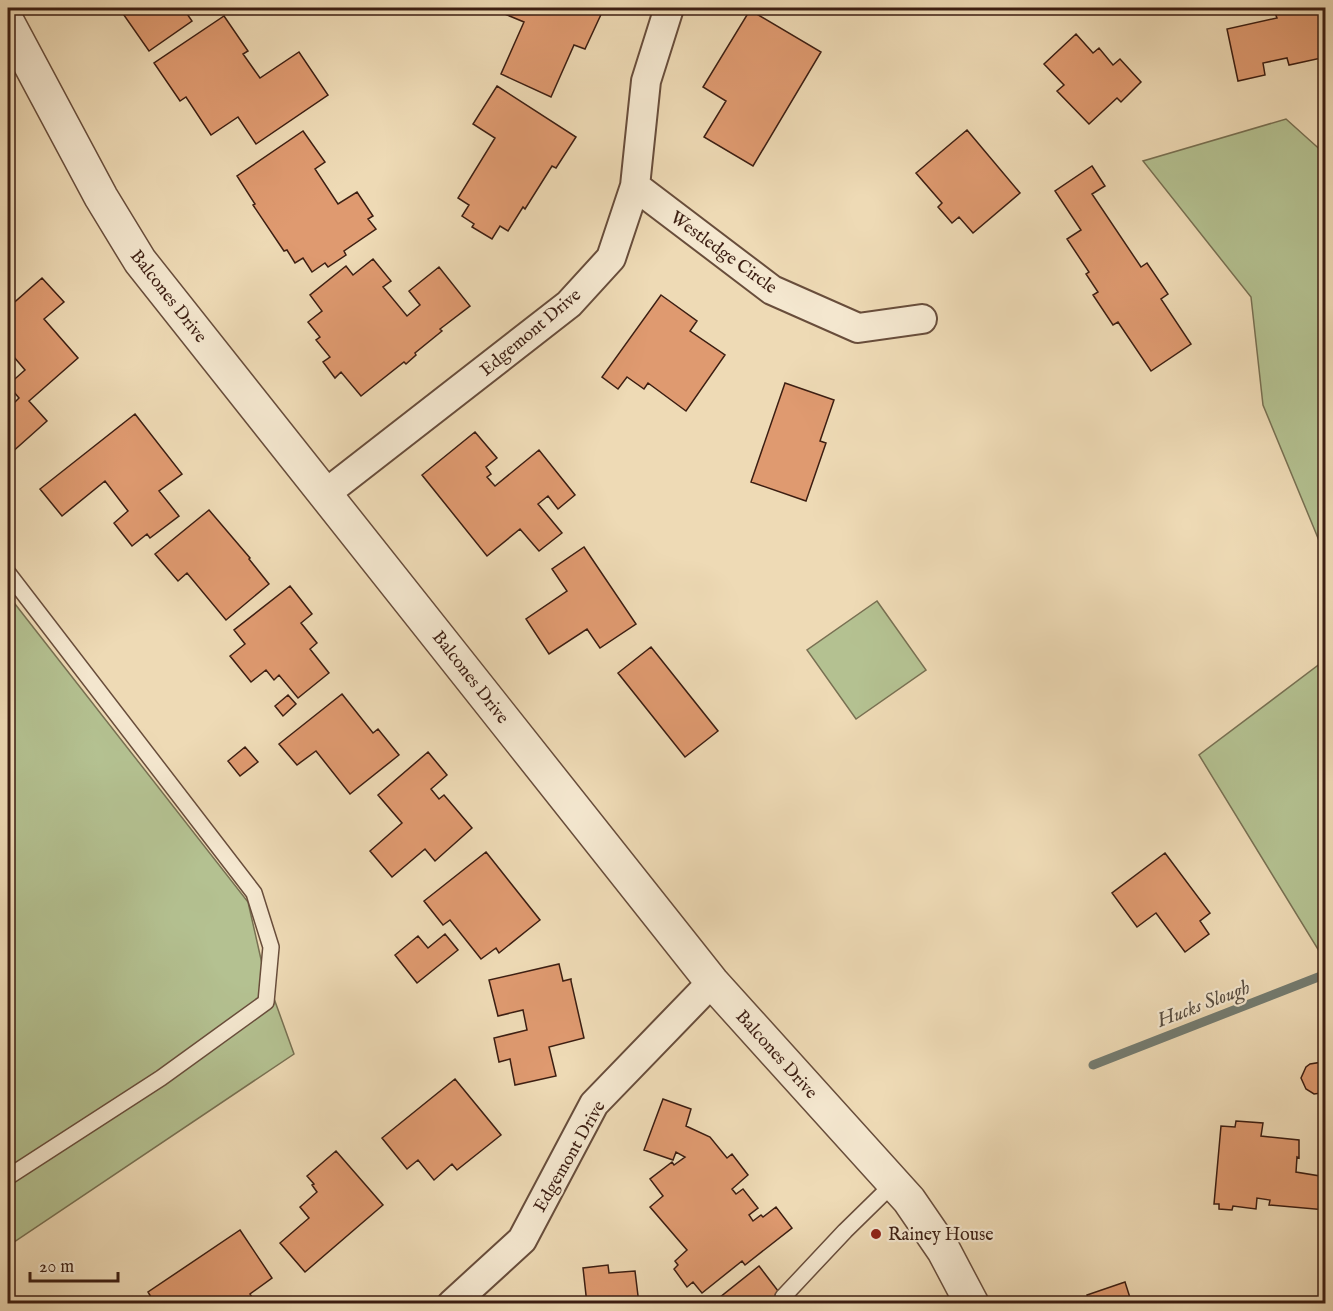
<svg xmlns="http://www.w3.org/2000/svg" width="1333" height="1311" viewBox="0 0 1333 1311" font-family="'IM FELL English',serif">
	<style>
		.green { fill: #b4c191; stroke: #787052; stroke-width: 1.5 }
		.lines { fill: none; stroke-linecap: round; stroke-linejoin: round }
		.stream { stroke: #747c71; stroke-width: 9 }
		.building { fill: #df9a70; stroke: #3c1e12; stroke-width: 1.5 }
		.service-casing { stroke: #684d3b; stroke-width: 18 }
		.minor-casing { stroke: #684d3b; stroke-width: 32 }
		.tertiary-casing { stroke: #684d3b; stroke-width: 36 }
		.service { stroke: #f4e7cf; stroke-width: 15 }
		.minor { stroke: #f4e7cf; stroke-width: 28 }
		.tertiary { stroke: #f4e7cf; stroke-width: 33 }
		.poi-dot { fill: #8f2418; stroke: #f4e7cf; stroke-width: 2 }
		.labels { text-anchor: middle; stroke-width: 4.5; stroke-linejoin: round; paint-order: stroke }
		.street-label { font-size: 18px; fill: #3c1e12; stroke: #f4e7cf }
		.poi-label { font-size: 18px; fill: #3c1e12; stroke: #f4e7cf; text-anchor: start }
		.water-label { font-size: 20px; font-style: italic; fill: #584d41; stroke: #f4e7cf }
	</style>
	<rect width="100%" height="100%" fill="#eedab5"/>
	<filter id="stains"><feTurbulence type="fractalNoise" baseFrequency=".00333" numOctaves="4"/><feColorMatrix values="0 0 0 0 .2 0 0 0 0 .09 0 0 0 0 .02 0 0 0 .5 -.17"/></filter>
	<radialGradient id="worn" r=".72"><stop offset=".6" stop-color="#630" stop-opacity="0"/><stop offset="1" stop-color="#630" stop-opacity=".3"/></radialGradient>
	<path class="green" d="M1286 119 1325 154V555L1263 405 1251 297 1143 161Z
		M8 595 248 902 263 968 294 1054 8 1246Z
		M877 601 926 670 856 719 807 650Z
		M1325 660 1326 946 1319 951 1199 755Z"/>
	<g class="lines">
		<path class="stream" d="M1093 1065 1326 974"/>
	</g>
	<path class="building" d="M119 8H183L192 21 149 51Z
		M490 8H604L585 49 574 45 551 97 501 74 524 22Z
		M1299 8H1326V57L1289 65 1287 58 1263 63 1265 75 1238 81 1227 29 1277 18 1275 13Z
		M750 10 821 52 753 166 704 137 726 101 703 87Z
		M224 16 248 51 243 54 260 78 299 52 328 95 256 144 238 117 211 135 186 97 180 101 154 63Z
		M1076 34 1093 53 1099 48 1113 65 1120 59 1141 82 1121 102 1117 98 1089 124 1057 91 1064 85 1044 64Z
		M497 86 576 137 556 168 552 166 525 209 523 207 508 231 500 226 492 239 472 227 474 224 462 216 469 205 458 198 495 138 473 124Z
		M967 130 1020 193 973 233 959 217 952 223 938 207 942 203 916 173Z
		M303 131 325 162 315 169 338 204 357 192 373 216 368 219 376 229 344 251 346 255 328 267 325 263 312 272 303 258 295 263 287 250 284 251 253 205 255 204 237 176Z
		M1092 166 1105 186 1092 194 1141 267 1147 263 1168 294 1161 299 1191 344 1151 371 1118 322 1113 325 1093 295 1098 292 1086 274 1089 272 1067 239 1081 230 1055 191Z
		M373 259 391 281 383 287 407 316 420 305 409 291 439 267 470 306 440 329 442 331 415 353 416 355 406 364 404 362 361 396 341 372 335 378 323 362 330 357 316 340 320 337 308 322 322 311 310 295 346 266 353 275Z
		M42 278 64 302 44 319 78 358 29 401 47 421 10 454 8 452V409L19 398 8 385 25 370 8 350V303L10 306Z
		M661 295 697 321 690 331 725 355 686 411 648 383 644 389 627 377 618 389 602 377Z
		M785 383 834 400 820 441 826 443 806 501 751 482Z
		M135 414 182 474 159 491 179 516 150 538 147 534 132 546 114 523 128 511 105 481 62 516 40 489Z
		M475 432 497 458 486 467 491 474 487 477 495 486 539 450 575 495 558 509 548 496 538 504 562 533 539 551 520 529 487 556 422 475Z
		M209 510 250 558 249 559 269 584 226 620 187 573 178 581 155 554Z
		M584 547 636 624 600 648 587 629 549 654 526 619 567 591 552 569Z
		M290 586 312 614 301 623 317 643 310 649 329 673 298 698 279 675 274 680 266 670 251 682 230 656 245 644 234 630Z
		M651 647 718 731 685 757 618 673Z
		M342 694 373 733 378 729 399 755 350 794 316 751 297 765 279 744Z
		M288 695 296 704 283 716 275 706Z
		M245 747 258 762 240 776 228 761Z
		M428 752 447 775 431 789 439 799 444 795 472 828 435 861 425 849 392 877 370 851 402 823 378 795Z
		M486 852 540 920 499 953 496 948 481 959 450 920 443 925 424 901Z
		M1165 853 1210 913 1200 921 1209 934 1185 952 1156 913 1137 927 1112 893Z
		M445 934 458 950 417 983 395 955 418 936 428 948Z
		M559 964 563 981 571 979V981L584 1038 549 1047 556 1076 515 1085 510 1059 499 1062 494 1038 527 1030 523 1010 498 1016 489 980Z
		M1326 1050V1102H1322L1321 1093 1314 1094 1306 1089 1301 1078 1306 1067 1310 1064 1322 1062V1055Z
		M455 1079 501 1135 457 1170 452 1164 434 1180 418 1160 407 1169 382 1138Z
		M663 1099 691 1109 686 1126 710 1137 727 1158 732 1154 748 1175 732 1189 736 1194 743 1189 758 1208 749 1215 753 1221 761 1215 763 1217 776 1207 792 1228 745 1265 742 1261 702 1293 693 1282 687 1287 674 1269 678 1265 675 1261 687 1250 650 1207 663 1196 650 1179 672 1162 674 1165 685 1157 676 1152 673 1160 644 1150Z
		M1236 1121 1263 1123 1261 1136 1299 1140V1158L1297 1157 1296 1172 1326 1177V1210L1269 1205 1270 1200 1257 1198 1256 1209 1233 1206 1232 1210 1219 1209V1204H1214L1221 1126 1235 1127Z
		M336 1151 383 1205 305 1272 280 1243 309 1218 300 1207 317 1192 312 1185 314 1184 307 1176Z
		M240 1230 272 1278 250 1294 256 1304H155L148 1292Z
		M608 1265 609 1273 635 1271 639 1304H587L583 1268Z
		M759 1266 788 1304H723L719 1298Z
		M1125 1282 1132 1304H1071L1088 1298 1087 1295Z"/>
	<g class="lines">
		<g class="service-casing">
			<path id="service" d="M8 573 254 893 271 947 266 1002 161 1078 8 1177
				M783 1297 845 1231 894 1183"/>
		</g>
		<g class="minor-casing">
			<path id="minor" d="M635 186 772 290 858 328 922 319
				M325 494 569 304 611 258 635 186 646 81 669 8
				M452 1304 522 1240 594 1104 712 982"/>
		</g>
		<g class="tertiary-casing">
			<path id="tertiary" d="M8 23 101 197 140 261 712 982 909 1200 944 1251 972 1304"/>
		</g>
		<use href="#service" class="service"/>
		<use href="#minor" class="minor"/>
		<use href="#tertiary" class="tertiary"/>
	</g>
	<circle class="poi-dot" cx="876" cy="1234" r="6"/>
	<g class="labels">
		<g class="street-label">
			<text transform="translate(724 252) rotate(36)" y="6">Westledge Circle</text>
			<text transform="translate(169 296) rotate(52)" y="6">Balcones Drive</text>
			<text transform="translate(530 332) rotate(-40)" y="6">Edgemont Drive</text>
			<text transform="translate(471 677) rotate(52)" y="6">Balcones Drive</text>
			<text transform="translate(777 1054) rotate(48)" y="6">Balcones Drive</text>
			<text transform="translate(569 1156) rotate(-60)" y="6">Edgemont Drive</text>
		</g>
		<g class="poi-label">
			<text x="888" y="1240">Rainey House</text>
		</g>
		<g class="water-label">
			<text transform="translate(1203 1003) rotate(-21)" y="7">Hucks Slough</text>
		</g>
	</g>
	<rect width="1333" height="1311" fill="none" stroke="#eedab5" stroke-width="30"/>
	<rect x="9" y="9" width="1315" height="1293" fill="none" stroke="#3c1e12" stroke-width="3"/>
	<rect x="15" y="15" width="1303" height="1281" fill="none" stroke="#3c1e12" stroke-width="1.5"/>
	<path d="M30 1272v9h88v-9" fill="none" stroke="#3c1e12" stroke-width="3"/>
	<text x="39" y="1272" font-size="18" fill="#3c1e12" stroke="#f4e7cf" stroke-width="4.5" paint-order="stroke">20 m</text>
	<rect width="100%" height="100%" filter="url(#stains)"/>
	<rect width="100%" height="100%" fill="url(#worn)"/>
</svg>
